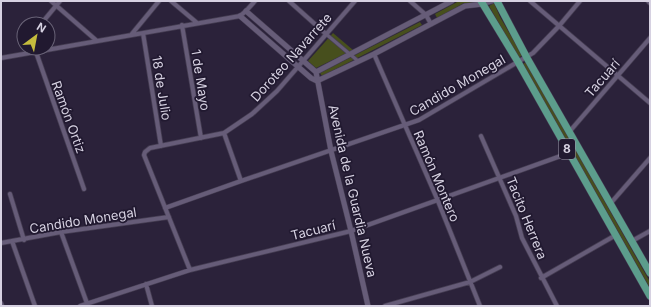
<svg xmlns="http://www.w3.org/2000/svg" width="651" height="307" viewBox="0 0 651 307" font-family="Inter,sans-serif">
	<style>
		.green { fill: #474f1d }
		.lines { fill: none; stroke-linecap: round; stroke-linejoin: round }
		.pedestrian-casing { stroke: #463e53; stroke-width: 4.5 }
		.minor-casing { stroke: #463e53; stroke-width: 5.5 }
		.tertiary-casing { stroke: #463e53; stroke-width: 6 }
		.primary-casing { stroke: #463e53; stroke-width: 8 }
		.pedestrian { stroke: #665c78; stroke-width: 3 }
		.minor { stroke: #665c78; stroke-width: 4 }
		.tertiary { stroke: #665c78; stroke-width: 5 }
		.primary { stroke: #5c9d8c; stroke-width: 7 }
		.labels { text-anchor: middle; stroke-width: 3.5; stroke-linejoin: round; paint-order: stroke }
		.shield { fill: #211930; stroke: #a09aac; stroke-width: 1 }
		.shield-label { font-size: 12px; font-weight: bold; fill: #d6d1e1 }
		.street-label { font-size: 13px; fill: #d6d1e1; stroke: #211930 }
	</style>
	<rect width="100%" height="100%" fill="#2b223a"/>
	<path class="green" d="M459 1H475L477 3H464L437 18 435 14Z
		M494 3 500 17 522 55 519 58 489 6Z
		M420 22 422 25 322 76 320 73Z
		M333 33 353 50 316 68 308 61Z
		M526 62 650 282V288L523 64Z"/>
	<g class="lines">
		<g class="pedestrian-casing">
			<path id="pedestrian" d="M326 34 358 61"/>
		</g>
		<g class="minor-casing">
			<path id="minor" d="M51 1 97 41
				M171 1 196 22
				M289 1 326 34
				M410 1 426 15 431 24
				M530 1 650 103
				M648 1 650 3
				M483 4 493 1
				M41 24 60 1
				M182 25 201 138
				M143 33 161 146
				M131 35 159 1
				M23 46 24 44
				M36 52 84 189
				M374 54 438 201 480 306
				M1 58 240 16 246 11 255 1
				M570 131 650 38
				M224 133 241 181
				M481 136 516 216 522 238 557 306
				M10 194 24 240
				M610 204 650 158
				M165 208 241 181 419 120 533 53 559 26 580 1
				M61 232 88 306
				M12 241 35 306
				M632 241 650 231
				M1 243 61 232 169 217
				M190 270 144 155 145 152 150 148 224 133 252 114 277 91 355 1
				M541 278 616 235
				M146 284 152 306
				M1 303 2 306
				M80 306 190 270 351 231 569 153
				M385 306 470 282 500 267"/>
		</g>
		<g class="tertiary-casing">
			<path id="tertiary" d="M246 11 316 72 331 151 351 231 368 306
				M240 16 311 78 317 81
				M316 72 452 1
				M317 81 374 54 465 6 483 4"/>
		</g>
		<g class="primary-casing">
			<path id="primary" d="M481 1 518 62 650 296
				M497 1 527 58 650 273"/>
		</g>
		<use href="#pedestrian" class="pedestrian"/>
		<use href="#minor" class="minor"/>
		<use href="#tertiary" class="tertiary"/>
		<use href="#primary" class="primary"/>
	</g>
	<g class="labels">
		<rect class="shield" x="559" y="139" width="16" height="20" rx="3"/>
		<g class="shield-label">
			<text x="567" y="153">8</text>
		</g>
		<g class="street-label">
			<text transform="translate(291 57) rotate(-48)" y="5">Doroteo Navarrete</text>
			<text transform="translate(602 78) rotate(-49)" y="5">Tacuarí</text>
			<text transform="translate(201 80) rotate(81)" y="5">1 de Mayo</text>
			<text transform="translate(457 85) rotate(-30)" y="5">Candido Monegal</text>
			<text transform="translate(162 88) rotate(81)" y="5">18 de Julio</text>
			<text transform="translate(69 117) rotate(70)" y="5">Ramón Ortiz</text>
			<text transform="translate(437 176) rotate(67)" y="5">Ramón Montero</text>
			<text transform="translate(353 191) rotate(77)" y="5">Avenida de la Guardia Nueva</text>
			<text transform="translate(527 218) rotate(68)" y="5">Tacito Herrera</text>
			<text transform="translate(83 220) rotate(-9)" y="5">Candido Monegal</text>
			<text transform="translate(313 230) rotate(-14)" y="5">Tacuarí</text>
		</g>
	</g>
	<rect width="651" height="307" fill="none" stroke="#d6d1e1" stroke-width="4"/>
	<g transform="translate(36 36) rotate(32)"><circle r="19" fill="#211930" stroke="#696377"/>
	<path d="M0-3L7 15L0 10L-7 15Z" fill="#c5bc3d"/>
	<text y="-6" font-size="11" font-weight="bold" text-anchor="middle" fill="#d6d1e1">N</text>
	</g>
</svg>
